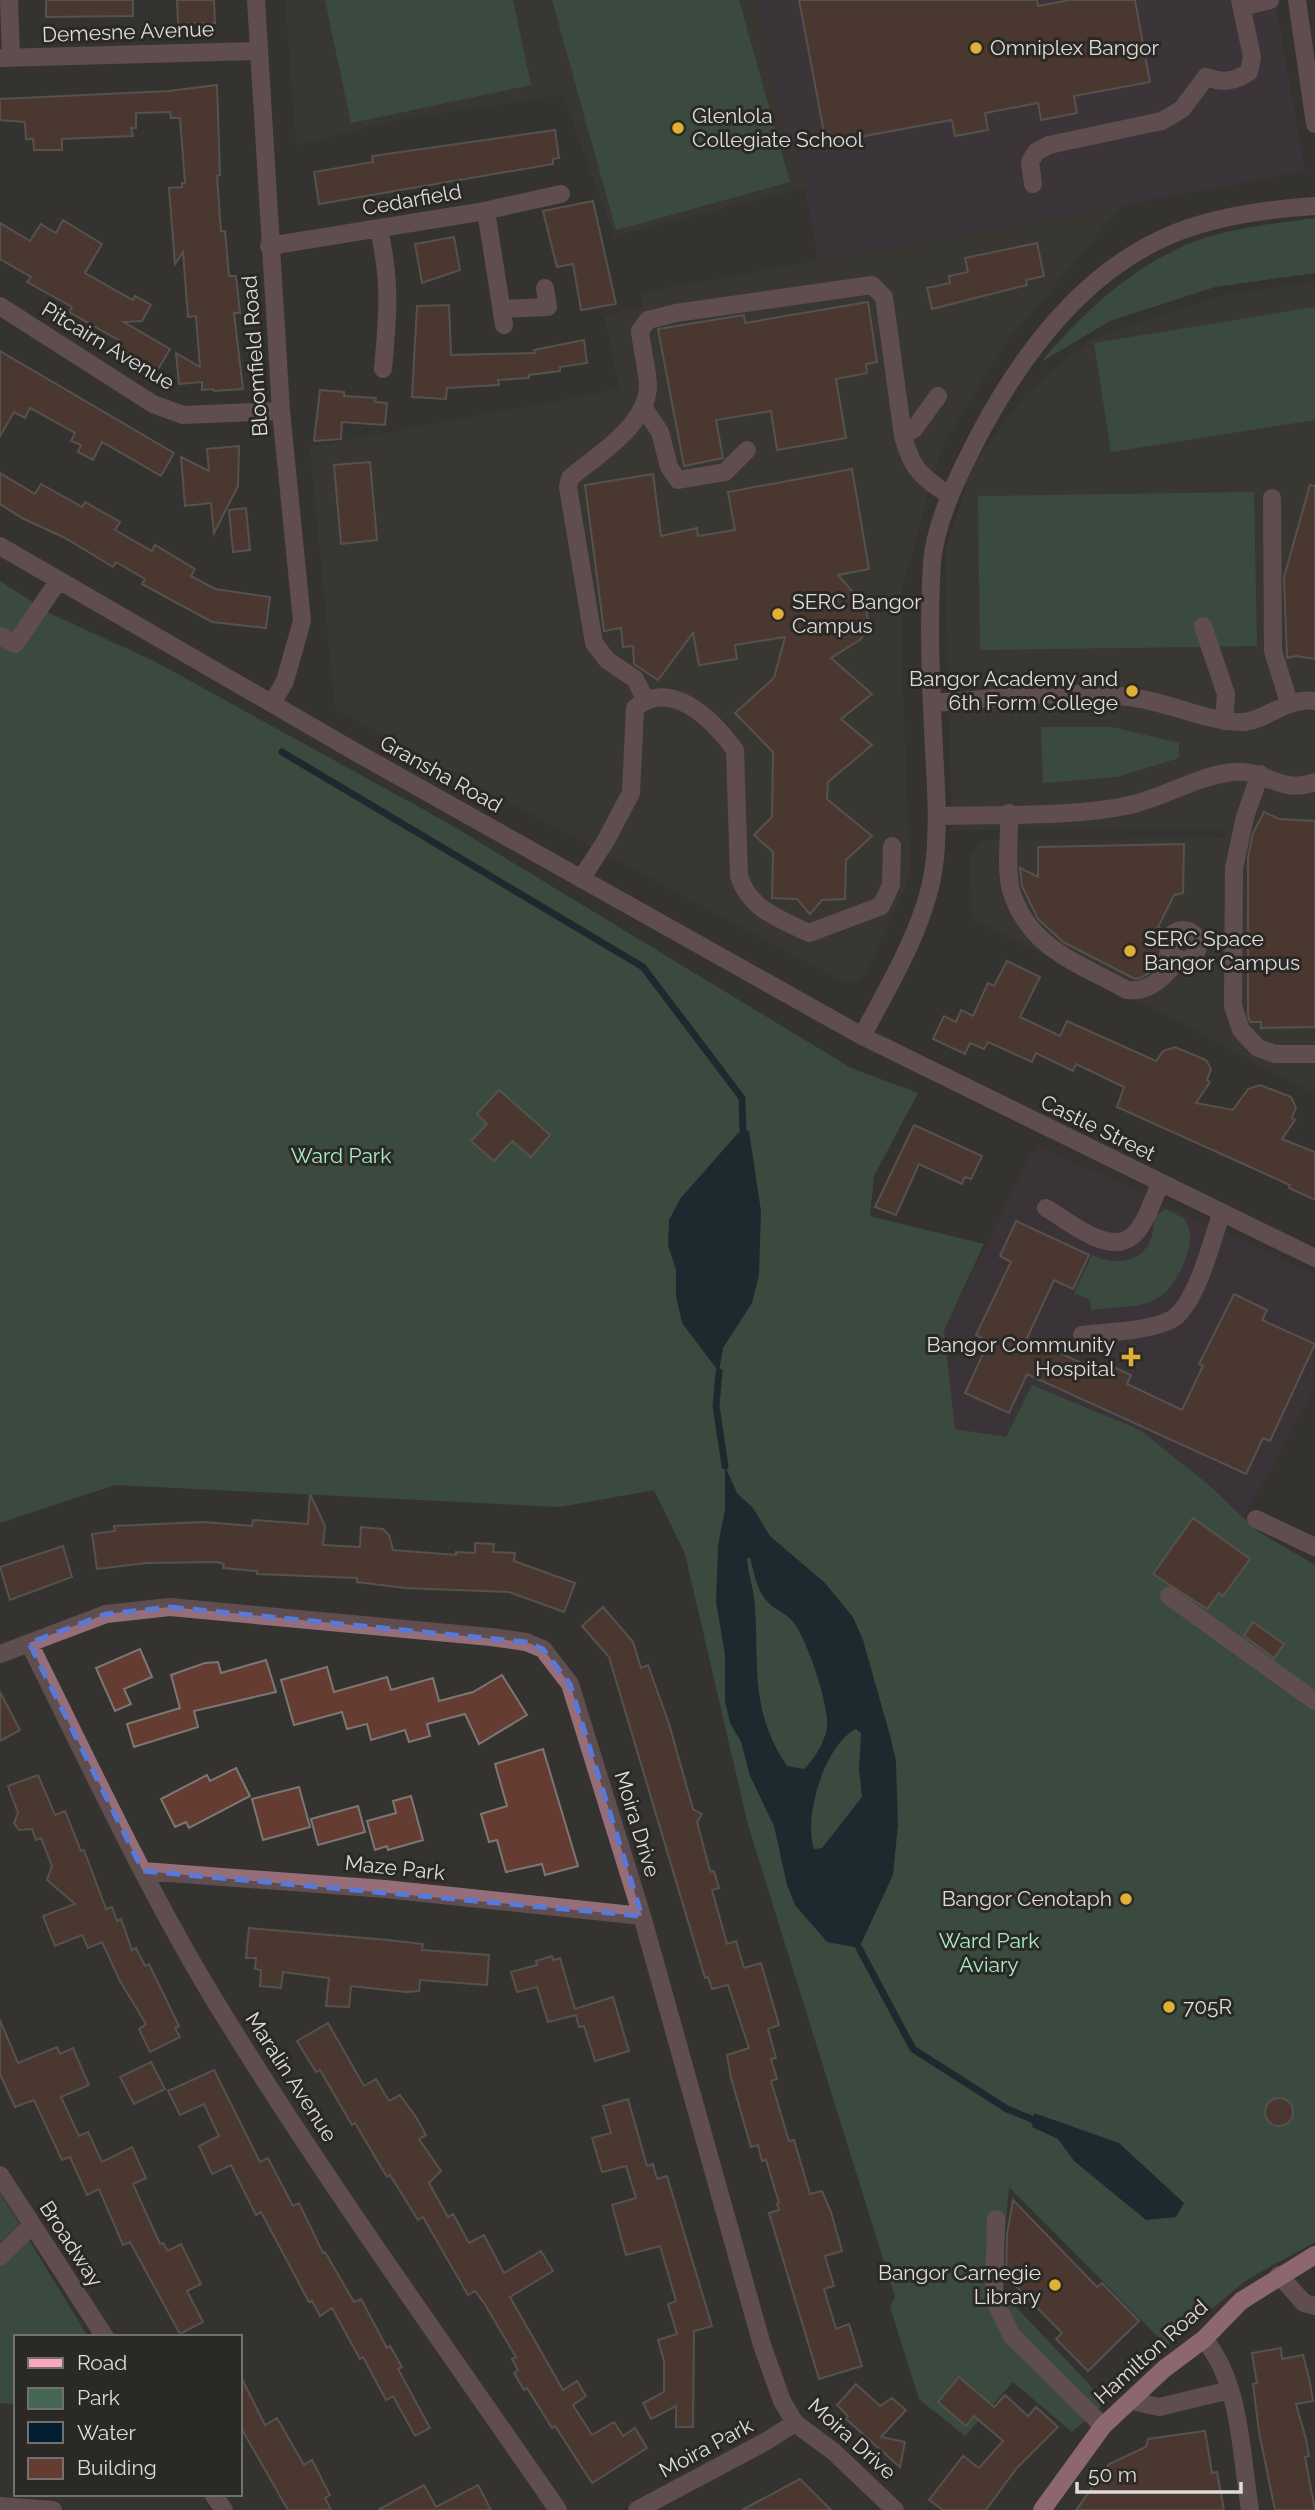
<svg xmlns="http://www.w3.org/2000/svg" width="1315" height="2510" viewBox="0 0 1315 2510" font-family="Raleway,sans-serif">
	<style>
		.commercial { fill: #433644 }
		.built { fill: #3f3d33 }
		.medical { fill: #423644 }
		.green { fill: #446653 }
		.water { fill: #031e30; fill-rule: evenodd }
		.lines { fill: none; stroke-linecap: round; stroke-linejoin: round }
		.stream { stroke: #031e30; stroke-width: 7 }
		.building { fill: #643c32; stroke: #7c7775; stroke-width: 2 }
		.minor { stroke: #966e79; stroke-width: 18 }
		.major { stroke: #f9a6be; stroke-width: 18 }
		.marked { fill: none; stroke: #5779d9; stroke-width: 5; stroke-dasharray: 14 9; stroke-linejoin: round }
		.poi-dot { fill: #dfb034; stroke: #2a2925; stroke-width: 2.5 }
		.labels { text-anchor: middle; stroke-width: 6; stroke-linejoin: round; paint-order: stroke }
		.street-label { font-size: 21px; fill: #deddda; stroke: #2a2925 }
		.poi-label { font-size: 21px; fill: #deddda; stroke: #2a2925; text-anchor: start }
		.park-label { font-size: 21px; fill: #a8efc7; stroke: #2a2925 }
	</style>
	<rect width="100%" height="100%" fill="#34332f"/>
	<path class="commercial" d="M758 0H1275L1305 171 818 262 797 140H783Z"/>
	<path class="built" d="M285 0H758L783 140H796L807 187 614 236 563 95 411 117 296 145Z
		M1122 206 1004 345 942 446 902 589 901 640 910 868 907 883 866 972 856 982 842 981 335 709 310 447 620 389 604 316 644 307 640 293Z
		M1315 282V1095L1172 1018 972 919 970 854 983 840 1225 838V829L952 830 945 553 972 467 1025 394 1090 340 1229 294Z"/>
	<path class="medical" d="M1036 1144 1315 1274V1388L1243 1518 1209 1485 1140 1430 1033 1385 1006 1437 955 1429 944 1330Z"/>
	<path class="green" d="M325 0H513L531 85 351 123Z
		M552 0H739L790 182 616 230Z
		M1315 218V273L1215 287 1110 321 1041 362C1082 314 1129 269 1188 244 1227 228 1273 224 1315 218Z
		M1315 307V420L1111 452 1094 343Z
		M1254 492 1257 646 980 650 978 496Z
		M0 581 51 614 154 661 446 822 851 1068 918 1093 874 1176 870 1216 984 1244 944 1330 955 1429 1006 1437 1032 1385 1140 1430 1209 1485 1257 1531 1315 1565V2242L1248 2279 1167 2346 1009 2187 1000 2290 1106 2402 1072 2432 1013 2382 965 2436 919 2399 890 2307 895 2297 748 1825 685 1554 654 1490 560 1507 115 1485 0 1523Z
		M1041 727H1112L1179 743V758L1117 777 1043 783Z
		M1165 1209 1184 1218C1193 1234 1191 1244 1185 1260 1165 1312 1139 1304 1091 1310L1090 1300 1074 1293 1092 1255C1112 1265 1141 1265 1151 1239 1154 1232 1153 1224 1155 1216Z
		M0 2192 88 2337H16V2404L0 2403Z"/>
	<path class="water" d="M749 1131 761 1211 759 1275 752 1303 723 1348 719 1372 682 1323 676 1297V1270L668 1245 669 1220 680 1199 738 1133Z
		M725 1466 737 1493 753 1508 770 1536 825 1583 853 1617 863 1640 889 1732 896 1760 898 1825 893 1875 859 1948 827 1942 795 1905 787 1885 774 1826 750 1776 741 1742 730 1723 725 1701V1655L716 1602 718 1546 725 1509ZM747 1558H750C755 1576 757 1594 772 1606 779 1611 789 1616 794 1623 807 1640 829 1705 827 1726 826 1740 814 1760 804 1769L787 1766C750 1711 759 1667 755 1606 754 1590 748 1574 747 1558ZM856 1729 861 1733 859 1769 862 1797 822 1848 814 1849C803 1817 825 1744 856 1729Z
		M1034 2113 1119 2143 1184 2203 1176 2217 1146 2220 1074 2161 1058 2139 1032 2127Z"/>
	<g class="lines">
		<path class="stream" d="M282 752 643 967 742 1098 743 1132
			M719 1372 716 1406 725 1466
			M859 1948 913 2049 1007 2109 1034 2120"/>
	</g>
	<path class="building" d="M46 0H133V16L46 17Z
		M177 0H214L215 23 178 24Z
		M799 0H1037L1038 6 1070 0H1135L1150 82 1074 96 1077 113 1041 120 1038 103 985 113 988 130 955 136 952 120 826 143Z
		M217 85 220 175 217 176 221 231H225L229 276H236L240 313H234L243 389 214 391 213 389 202 390V382L179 384 176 353 200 367 196 316 188 317 183 252 175 264 169 188 182 187V183H185L180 118H171L170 112 136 113V128H131L133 136 62 139V150H34L33 139H26L25 122 0 120V99L169 91Z
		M555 130 559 158 553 159V164L319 204 314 172 373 162 372 156Z
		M593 201 616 304 581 310 573 264 557 267 543 211Z
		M63 220 102 244 85 273 133 300 135 296 151 305 142 321 124 322 170 349 157 371 116 347 120 341 69 312 72 307 27 282 31 277 0 259V223L30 241 41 224 56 233Z
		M454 237 460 270 422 283 415 244Z
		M1037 243 1044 276 1026 280 1027 285 932 309 927 288 950 283 949 276 968 272 965 258Z
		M868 302 877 362 866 364 867 373 836 379 846 438 777 450 771 411 716 420 723 458 684 466 658 329 744 315 745 323Z
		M449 305 451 355 535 353 534 350 584 340 587 363 560 367V371L529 375V378L498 380 499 385 447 388 446 399 412 397 417 306Z
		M0 351 174 453 161 476 102 442 93 460 78 452 81 445 71 441 75 433 30 408 25 418 14 412 0 436Z
		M320 390 344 392V396L376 398 375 402 387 403 385 425 342 422 341 439 314 441Z
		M239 446 238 486 214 533 211 503 185 506 181 457 209 471 207 449Z
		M370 462 377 540 341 544 334 465Z
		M852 469 869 569 838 575 866 607 868 622 861 639 831 658 872 694 841 719 872 745 828 782 827 799 872 836 846 860 845 899 822 900 810 914 797 899 772 898 773 852 754 835 772 817 773 752 735 713 774 678 785 637 735 645 737 659 699 665 693 633 658 680 634 664 633 646 623 647 621 628 604 631 585 485 653 474 661 536 697 528 698 536 735 530 728 492Z
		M0 473 35 494 41 484 82 507 85 502 120 522 115 530 152 551 155 545 195 569 191 576 215 589 270 597 266 628 212 622 142 584 145 579 116 562 113 567 65 538 22 518 0 504Z
		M1310 485 1315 486V659L1296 656 1287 658 1284 577Z
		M246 508 250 550 233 552 229 510Z
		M1264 812 1279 819 1315 821V1027L1261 1028V1022H1250L1248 1016V857L1253 833Z
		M1184 844 1183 893 1174 895 1158 927 1170 934 1151 972 1140 978 1135 979 1063 942 1038 919 1022 886 1020 868 1038 877V847Z
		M1007 961 1040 977 1020 1017 1060 1036 1067 1021 1156 1061 1163 1051 1175 1047 1206 1060 1211 1069 1207 1080 1210 1082 1196 1103 1233 1110 1248 1089 1260 1085 1291 1097 1296 1107 1292 1118 1295 1120 1282 1139 1315 1152V1200L1289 1188 1290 1185 1117 1107 1124 1087 1076 1064 1073 1071 1036 1053 1032 1062 988 1042 984 1049 970 1043 965 1054 933 1039 944 1016 956 1022 961 1010 973 1016 988 983 994 986Z
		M499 1090 550 1135 531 1157 512 1141 494 1161 471 1141 487 1124 477 1114Z
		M914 1125 982 1156 971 1179 965 1177 962 1184 919 1164 896 1215 875 1207Z
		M1016 1221 1089 1255 1073 1289 1054 1280 1027 1338 1103 1373 1107 1364 1131 1375 1127 1384 1182 1410 1203 1366 1199 1364 1234 1294 1267 1310 1262 1320 1315 1344 1270 1441 1263 1438 1246 1474 1027 1374 1009 1413 965 1393 989 1341 976 1335 1011 1262 1000 1256Z
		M310 1494 325 1526 323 1545 360 1547 361 1527 383 1529 389 1535 393 1550 456 1555V1552L475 1553V1543L494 1544 493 1552 515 1553 514 1561 575 1583 564 1612 509 1592 405 1588 357 1582V1578L257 1574V1571L223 1568 224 1564 217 1562 147 1563 97 1569 92 1534 115 1531 114 1526 204 1522 252 1526 253 1520 308 1524Z
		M1193 1518 1250 1559 1223 1596 1219 1593 1207 1609 1153 1574Z
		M63 1546 72 1577 10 1600 0 1567Z
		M603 1607 633 1642 641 1668 648 1665 669 1724 693 1809 702 1814 697 1822 709 1867 711 1872 714 1871 719 1888 712 1890 727 1944 736 1941 744 1968 761 1963 779 2025 768 2029 776 2058 771 2059 777 2079 771 2081 789 2141 794 2140 810 2194 822 2191 831 2212 842 2251 825 2256 834 2286 824 2289 836 2329 849 2324 862 2366 819 2379 769 2213 779 2210 777 2204 779 2203 766 2160 762 2161 758 2145 751 2147 731 2078 727 2055 749 2048 728 1985 712 1989 708 1977 705 1978 609 1657 582 1626Z
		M1253 1622 1284 1644 1274 1658 1244 1636Z
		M140 1649 152 1677 124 1689 131 1704 115 1711 96 1668Z
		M266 1660 276 1692 194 1711 198 1727 134 1747 127 1724 180 1708 171 1675 205 1663 218 1662 221 1673Z
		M327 1667 334 1692 387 1677 391 1690 433 1678 439 1701 473 1692 502 1675 527 1715 479 1744 465 1714 427 1724 430 1736 409 1742 405 1730 371 1740 367 1724 347 1729 342 1712 294 1725 281 1680Z
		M0 1692 20 1730 0 1741Z
		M543 1749 578 1866 545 1875 542 1864 506 1872 497 1840 489 1842 481 1814 507 1806 495 1764Z
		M236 1768 250 1796 189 1828 186 1822 175 1827 161 1799 207 1775 210 1781Z
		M38 1775 55 1815 65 1811 81 1851 84 1850 106 1909 112 1907 117 1921 121 1919 132 1950 136 1948 145 1966 149 1964 179 2026 175 2028 180 2037 150 2052 139 2029 146 2024 120 1981 102 1942 88 1948 82 1935 55 1946 43 1916 75 1904 47 1880 52 1866 41 1838 36 1840 32 1829 19 1830 14 1823 18 1813 8 1786Z
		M299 1787 310 1827 263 1840 252 1799Z
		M411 1796 423 1840 388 1850 387 1846 375 1850 367 1821 396 1813 393 1801Z
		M358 1806 365 1832 318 1845 311 1819Z
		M249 1928 388 1940 423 1944 422 1950 489 1955 487 1985 420 1980 419 1991 406 1992 351 1986 349 2007 326 2006 329 1978 283 1972 281 1988 260 1986 261 1970 255 1969 256 1958H246Z
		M552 1956 553 1960 560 1958 575 2009 613 1997 629 2051 595 2061 584 2026 579 2027 576 2015 548 2022 537 1987 517 1992 511 1972 537 1965 536 1961Z
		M0 2020 18 2063 57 2047 60 2054 73 2048 89 2085 61 2097 79 2136 88 2132 102 2162 132 2147 146 2178 133 2184 160 2244 163 2243 168 2251 181 2244 201 2284 187 2291 203 2322 180 2334 130 2242 123 2245 99 2189 87 2195 70 2157 62 2160 34 2100 15 2107 0 2074Z
		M328 2023 364 2086 376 2079 389 2101 400 2095 416 2117 426 2135 419 2139 441 2171 429 2183 448 2217 453 2214 469 2243 484 2235 504 2273 541 2251 553 2271 510 2297 563 2390 577 2381 586 2396 573 2405 592 2435 614 2422 623 2436 635 2428 647 2448 592 2483 555 2426 552 2428 527 2388 524 2390 514 2373 518 2370 512 2359 516 2357 484 2303 475 2291 468 2295 423 2217 418 2220 390 2175 387 2177 355 2123 352 2125 320 2070 316 2072 297 2041Z
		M151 2062 165 2089 134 2104 120 2077Z
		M214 2070 260 2162 268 2158 293 2206 299 2203 323 2253 325 2252 354 2302 361 2299 387 2348 390 2346 402 2367 398 2369 430 2428 415 2436 393 2396 386 2400 363 2357 360 2359 332 2308 320 2316 312 2301 309 2302 261 2212 256 2215 231 2165 212 2174 199 2146 219 2136 204 2104 180 2115 168 2091Z
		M1265 2112a14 14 0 1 1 28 0a14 14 0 1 1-28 0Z
		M628 2099 647 2166 653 2164 657 2179 667 2176 712 2326 694 2331 693 2427H676V2406L651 2419 643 2403 664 2392V2361L658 2340 677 2334 668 2304 676 2301 660 2246 626 2255 612 2205 636 2198 626 2166 602 2172 592 2138 611 2133 603 2106Z
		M1013 2200 1097 2287 1102 2283 1139 2321 1088 2371 1056 2339 1062 2333 1006 2276 1007 2234Z
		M1281 2348 1282 2359 1303 2355 1310 2383 1313 2401 1296 2404 1306 2439 1309 2456 1305 2457 1315 2510H1275L1259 2432 1253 2384 1257 2383 1252 2353Z
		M240 2375 265 2425 277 2418 304 2465 312 2460 330 2495 325 2498 331 2510H288L240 2426Z
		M959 2377 994 2407 1005 2395 1028 2416 1036 2407 1058 2427 1016 2469 986 2510H943L929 2500 963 2456 979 2468 1003 2441 974 2416 966 2426 938 2402Z
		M856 2384 880 2406 892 2398 906 2410 881 2437 905 2442 900 2467 846 2419 848 2416 837 2405Z
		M1205 2431 1212 2473 1217 2472 1224 2510H1076L1109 2464 1146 2447 1148 2439Z
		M800 2479 831 2510H742Z
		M424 2485 436 2507 478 2485 491 2510H378Z"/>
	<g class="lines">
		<path class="minor" d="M9 0 11 58
			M256 0 281 411 302 621 285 681 273 702
			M1297 0 1315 124
			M1242 7 1270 0
			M0 58 258 51
			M1033 184 1030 162 1036 152 1049 145 1162 121 1182 109 1206 77C1222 83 1234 82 1249 72L1252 57 1240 0
			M486 211 504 325
			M379 229C391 284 388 314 383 369
			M269 246 479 212 561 194
			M0 306 153 404 183 415 281 411
			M503 309 548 307 545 288
			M643 407 660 432 669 467 678 480 725 472 747 450
			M903 436 914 429 938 396
			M1272 498 1273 651 1289 703
			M0 546 352 750 862 1036 1315 1258
			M1203 626 1226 694 1224 721
			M0 636 15 644 59 580
			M645 699 635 679 607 660 594 643 568 487 570 478C597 455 648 425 648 385 647 368 642 349 640 331L648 320 676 313 872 285 884 297 903 436C912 470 921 476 950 496
			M932 703C998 699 1070 688 1135 698 1171 703 1203 720 1239 722 1264 723 1285 697 1315 701
			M1260 774 1245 817 1234 868 1233 1006 1241 1030 1258 1048 1275 1054H1315
			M1009 813C1010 837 1005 868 1011 890 1028 948 1078 963 1127 990 1150 993 1165 976 1179 959
			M937 816C999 814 1070 818 1130 805 1165 797 1197 776 1233 772 1267 769 1279 795 1315 782
			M581 879 605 842 631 793 635 708C671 677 713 720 735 750L739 876C749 909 780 919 809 933L881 906 891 885 892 846
			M1168 945a15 15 0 1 1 30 0a15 15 0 1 1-30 0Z
			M862 1036C889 986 927 922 934 866 939 827 936 788 934 749 931 688 928 625 932 563 935 521 960 472 979 435 1023 352 1085 269 1175 233 1218 216 1269 209 1315 206
			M1046 1208C1067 1220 1107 1255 1131 1237 1145 1227 1153 1199 1160 1184
			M1082 1335C1107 1332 1154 1331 1174 1318 1197 1301 1212 1241 1221 1214
			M1256 1519 1315 1547
			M1169 1596 1315 1701
			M29 1643C88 1761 144 1883 212 1996 319 2172 441 2340 558 2510
			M0 1654 106 1614 170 1607 491 1637 526 1642 543 1649 570 1684 642 1916 762 2345 782 2401 795 2423 834 2452 895 2510
			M143 1871 385 1889 642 1916
			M0 2175 105 2337
			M996 2219 994 2300 1012 2336 1103 2426
			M0 2257 31 2226
			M1279 2275 1304 2303 1315 2306
			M1204 2339C1241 2383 1241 2455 1250 2510
			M1132 2401 1159 2407 1230 2390
			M213 2494 224 2510
			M0 2506 53 2510
			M637 2510 765 2442 795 2423"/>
		<path class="major" d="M1042 2510 1103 2426 1164 2369 1204 2339 1241 2301 1315 2255"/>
	</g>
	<path d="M0 0H1315V2510H0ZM170 1607 526 1642 543 1649 570 1684 642 1916 143 1871 29 1643 106 1614Z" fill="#34332f" fill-opacity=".55" fill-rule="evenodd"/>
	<path class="marked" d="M170 1607 526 1642 543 1649 570 1684 642 1916 143 1871 29 1643 106 1614Z"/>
	<g class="poi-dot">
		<circle cx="976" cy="48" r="7"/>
		<circle cx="678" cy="128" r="7"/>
		<circle cx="778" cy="614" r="7"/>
		<circle cx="1132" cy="691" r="7"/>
		<circle cx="1130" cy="951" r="7"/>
		<path d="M1127.5 1346.5h7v7h7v7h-7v7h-7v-7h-7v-7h7z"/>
		<circle cx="1126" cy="1899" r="7"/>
		<circle cx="1169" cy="2007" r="7"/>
		<circle cx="1055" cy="2285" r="7"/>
	</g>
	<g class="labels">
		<g class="street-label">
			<text transform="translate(128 32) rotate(-2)" y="7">Demesne Avenue</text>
			<text transform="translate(412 200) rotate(-10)" y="7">Cedarfield</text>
			<text transform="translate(108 346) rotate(31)" y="7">Pitcairn Avenue</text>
			<text transform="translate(255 356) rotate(-94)" y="7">Bloomfield Road</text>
			<text transform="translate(441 774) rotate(29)" y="7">Gransha Road</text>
			<text transform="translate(1098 1128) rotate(26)" y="7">Castle Street</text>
			<text transform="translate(637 1824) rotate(73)" y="7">Moira Drive</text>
			<text transform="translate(395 1868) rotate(6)" y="7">Maze Park</text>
			<text transform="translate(291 2077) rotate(57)" y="7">Maralin Avenue</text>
			<text transform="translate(71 2244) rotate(57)" y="7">Broadway</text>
			<text transform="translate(1151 2352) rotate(-42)" y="7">Hamilton Road</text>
			<text transform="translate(852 2439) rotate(42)" y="7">Moira Drive</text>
			<text transform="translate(706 2448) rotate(-28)" y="7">Moira Park</text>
		</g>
		<g class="poi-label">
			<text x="990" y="55">Omniplex Bangor</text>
			<text x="692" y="123">Glenlola<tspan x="692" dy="24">Collegiate School</tspan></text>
			<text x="792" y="609">SERC Bangor<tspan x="792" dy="24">Campus</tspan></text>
			<text x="1118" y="686" text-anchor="end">Bangor Academy and<tspan x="1118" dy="24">6th Form College</tspan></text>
			<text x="1144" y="946">SERC Space<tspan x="1144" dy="24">Bangor Campus</tspan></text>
			<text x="1115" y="1352" text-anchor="end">Bangor Community<tspan x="1115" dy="24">Hospital</tspan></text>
			<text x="1112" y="1906" text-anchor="end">Bangor Cenotaph</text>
			<text x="1183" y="2014">705R</text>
			<text x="1041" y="2280" text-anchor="end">Bangor Carnegie<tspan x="1041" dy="24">Library</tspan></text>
		</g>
		<g class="park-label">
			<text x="341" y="1163">Ward Park</text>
			<text x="989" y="1948">Ward Park<tspan x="989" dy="24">Aviary</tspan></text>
		</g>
	</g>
	<rect x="14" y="2335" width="228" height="161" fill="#2a2925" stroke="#72716d" stroke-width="2"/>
	<rect x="28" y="2358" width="35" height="10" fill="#f9a6be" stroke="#72716d" stroke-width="2"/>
	<text x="77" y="2370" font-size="21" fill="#deddda">Road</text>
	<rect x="28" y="2388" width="35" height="21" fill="#446653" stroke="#72716d" stroke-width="2"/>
	<text x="77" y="2405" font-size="21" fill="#deddda">Park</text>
	<rect x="28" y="2422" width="35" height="21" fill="#031e30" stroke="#72716d" stroke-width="2"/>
	<text x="77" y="2440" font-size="21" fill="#deddda">Water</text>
	<rect x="28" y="2458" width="35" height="21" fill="#643c32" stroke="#72716d" stroke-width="2"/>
	<text x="77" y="2475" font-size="21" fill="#deddda">Building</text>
	<path d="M1077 2482v10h164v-10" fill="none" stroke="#deddda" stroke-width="3.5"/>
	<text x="1088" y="2482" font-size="21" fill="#deddda" stroke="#2a2925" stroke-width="5" paint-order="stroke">50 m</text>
</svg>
